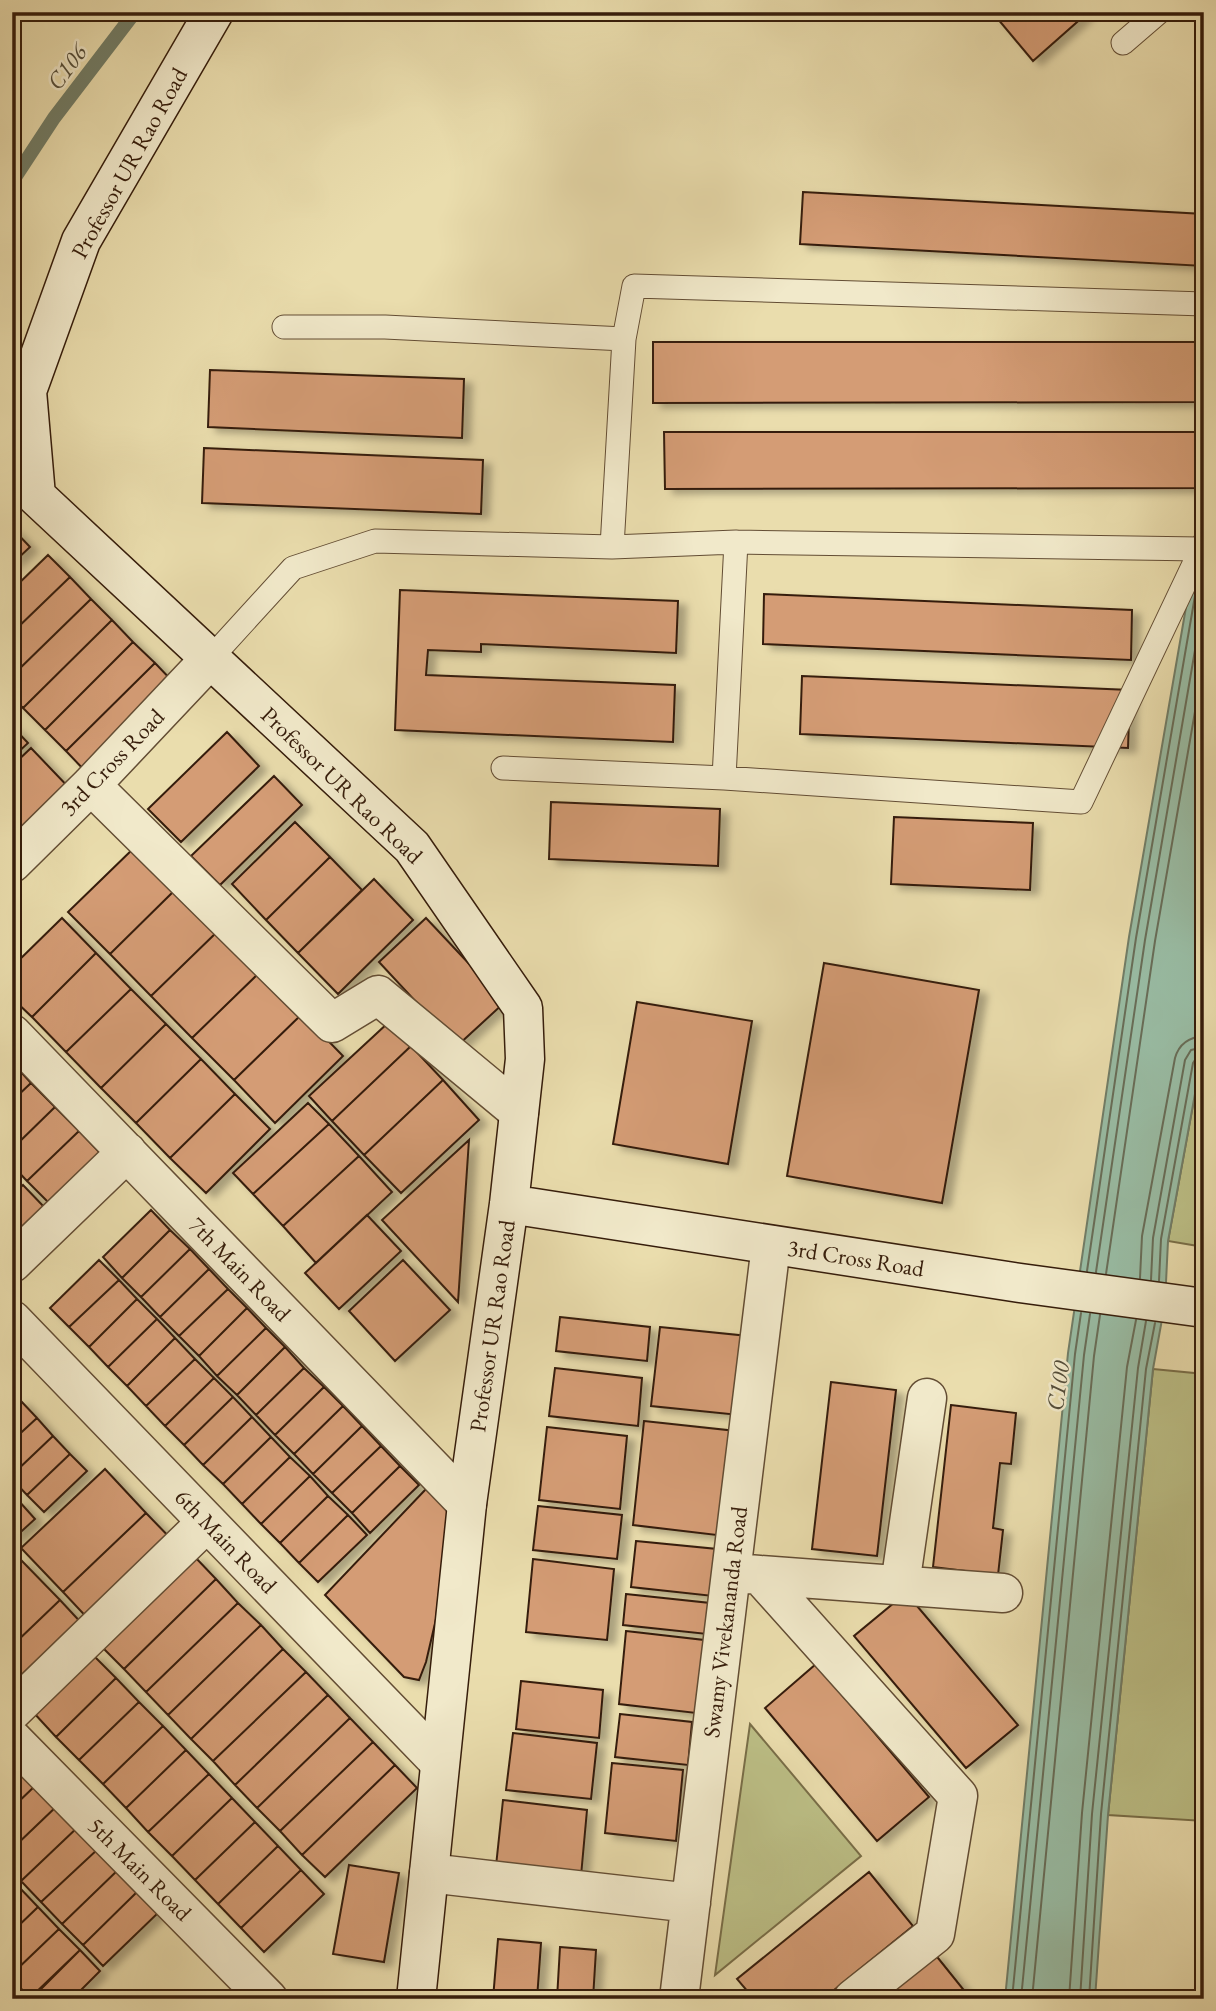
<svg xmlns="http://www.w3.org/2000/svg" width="1216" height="2011" viewBox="0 0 1216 2011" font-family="'EB Garamond',serif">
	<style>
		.green { fill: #bcbf86; stroke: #796e48; stroke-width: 2 }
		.water { fill: #99bda5; stroke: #717d67; stroke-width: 2 }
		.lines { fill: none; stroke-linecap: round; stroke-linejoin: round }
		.shore { stroke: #686d58; stroke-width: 2 }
		.stream { stroke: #717d67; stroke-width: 14 }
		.building { fill: #d49c74; stroke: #361d0b; stroke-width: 2; filter: url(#shadow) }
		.lane-casing { stroke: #634d34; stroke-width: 25 }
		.street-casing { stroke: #634d34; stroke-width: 41 }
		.secondary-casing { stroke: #361d0b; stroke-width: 41 }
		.lane { stroke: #f1e9ca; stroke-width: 23 }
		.street { stroke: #f1e9ca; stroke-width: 38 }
		.secondary { stroke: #f1e9ca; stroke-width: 38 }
		.labels { text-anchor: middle; stroke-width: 5; stroke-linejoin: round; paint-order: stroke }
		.street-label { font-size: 23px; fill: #361d0b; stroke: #f1e9ca }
		.water-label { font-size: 24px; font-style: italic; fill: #544d39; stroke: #f1e9ca }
	</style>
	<defs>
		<filter id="shadow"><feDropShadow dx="8" dy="4.5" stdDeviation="3.5" flood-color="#0004"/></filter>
	</defs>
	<rect width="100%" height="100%" fill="#eaddad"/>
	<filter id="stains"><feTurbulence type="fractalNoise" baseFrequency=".00286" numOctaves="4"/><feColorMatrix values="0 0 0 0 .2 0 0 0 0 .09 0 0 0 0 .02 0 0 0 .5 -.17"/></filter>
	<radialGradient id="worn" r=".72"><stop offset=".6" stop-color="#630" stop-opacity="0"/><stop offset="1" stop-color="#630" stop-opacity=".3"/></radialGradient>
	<path class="green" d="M1204 1045V1247L1168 1241Z
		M1153 1369 1204 1374V1821L1108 1815Z
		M750 1724 861 1856 715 1975Z"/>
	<path class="water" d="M1204 565V1045L1168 1241 1165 1303 1153 1369 1108 1815 1095 1999H1005L1068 1353 1129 937 1190 584Z"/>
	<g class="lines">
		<path class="shore" d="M1087 1271 1136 938 1196 590
			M1096 1272 1145 940 1204 598
			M1106 1274 1155 941 1204 660
			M1140 1278 1142 1236 1175 1058C1179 1044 1189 1037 1204 1036
			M1151 1280 1153 1238 1185 1060 1191 1050 1204 1047
			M1159 1281 1161 1239 1193 1063 1197 1057 1204 1056
			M1012 1999 1075 1354 1081 1313
			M1021 1999 1084 1355 1090 1314
			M1032 1999 1094 1356 1100 1315
			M1069 1999 1082 1813 1127 1367 1136 1320
			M1080 1999 1092 1814 1138 1368 1146 1321
			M1089 1999 1101 1814 1146 1369 1155 1323"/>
		<path class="stream" d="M12 182 54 118 135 12"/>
	</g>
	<path class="building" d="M992 12H1083L1085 15 1033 61Z
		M803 192 1204 214V266L800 244Z
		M653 342H1204V402L653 403Z
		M210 370 464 379 462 438 208 427Z
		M664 432H1204V488L665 489Z
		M204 448 483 460 481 514 202 503Z
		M12 528 30 547 12 564Z
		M48 555 70 577 12 633V590Z
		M70 577 91 599 12 676V633Z
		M400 590 678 601 676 653 481 644V652L428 650 426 675 675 685 673 742 395 730Z
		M764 594 1132 610 1131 660 763 644Z
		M91 599 112 620 23 708 12 697V676Z
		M112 620 133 642 45 730 23 708Z
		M133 642 155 663 66 751 45 730Z
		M155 663 176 685 87 773 66 751Z
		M802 676 1130 690 1128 748 800 734Z
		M12 726 28 743 12 758Z
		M227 732 259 766 181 842 148 809Z
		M31 748 75 794 12 854V766Z
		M274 776 302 805 220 885 191 856Z
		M551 802 720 809 718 866 549 859Z
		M894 817 1033 823 1030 890 891 884Z
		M295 822 330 857 266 920 232 884Z
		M136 846 177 888 110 954 68 912Z
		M330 857 362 890 298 953 266 920Z
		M374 879 413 920 338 994 298 953Z
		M177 888 219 930 151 996 110 954Z
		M62 918 96 953 32 1017 12 998V967Z
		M426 918 505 1002 457 1046 379 962Z
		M219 930 260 972 192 1038 151 996Z
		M96 953 131 989 66 1052 32 1017Z
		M824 963 979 990 942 1203 787 1176Z
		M260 972 302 1014 234 1080 192 1038Z
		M131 989 166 1024 101 1088 66 1052Z
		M637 1002 752 1021 728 1164 613 1144Z
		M302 1014 343 1056 275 1123 234 1080Z
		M389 1022 411 1046 332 1121 309 1096Z
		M166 1024 201 1059 136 1123 101 1088Z
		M411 1046 443 1080 364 1155 332 1121Z
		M201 1059 235 1094 170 1158 136 1123Z
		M12 1062 31 1083 12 1101Z
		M443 1080 479 1120 401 1193 364 1155Z
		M31 1083 55 1107 12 1149V1101Z
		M235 1094 270 1129 206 1193 170 1158Z
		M308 1103 329 1124 253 1194 233 1173Z
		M55 1107 79 1131 27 1181 12 1165V1149Z
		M329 1124 359 1156 283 1226 253 1194Z
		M79 1131 102 1155 51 1205 27 1181Z
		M469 1140 458 1302 382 1220Z
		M359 1156 392 1192 316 1263 283 1226Z
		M23 1185 46 1209 12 1242V1195Z
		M151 1210 170 1230 122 1278 103 1257Z
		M367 1215 401 1251 339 1309 305 1273Z
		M170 1230 190 1249 141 1297 122 1278Z
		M190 1249 209 1269 160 1317 141 1297Z
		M99 1260 119 1280 69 1327 50 1308Z
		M403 1260 450 1310 395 1361 349 1311Z
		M209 1269 228 1289 179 1336 160 1317Z
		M119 1280 137 1299 89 1347 69 1327Z
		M228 1289 247 1308 199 1356 179 1336Z
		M137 1299 157 1319 108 1367 89 1347Z
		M247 1308 266 1328 217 1376 199 1356Z
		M560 1317 650 1327 647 1361 556 1351Z
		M157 1319 175 1338 127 1386 108 1367Z
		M660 1327 748 1336 739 1415 651 1406Z
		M266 1328 285 1347 237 1395 217 1376Z
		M175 1338 195 1359 146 1406 127 1386Z
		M285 1347 304 1368 256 1415 237 1395Z
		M195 1359 214 1378 165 1426 146 1406Z
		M304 1368 324 1387 275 1435 256 1415Z
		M555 1368 642 1378 638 1426 549 1416Z
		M214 1378 233 1397 184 1445 165 1426Z
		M831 1382 896 1390 877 1556 812 1549Z
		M324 1387 343 1406 294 1454 275 1435Z
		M233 1397 252 1417 203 1465 184 1445Z
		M20 1400 37 1418 12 1441V1407Z
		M951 1405 1016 1413 1011 1464 1000 1463 993 1528 1003 1530 998 1575 933 1567Z
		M343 1406 362 1426 313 1474 294 1454Z
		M252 1417 271 1437 223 1484 203 1465Z
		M37 1418 53 1436 12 1475V1441Z
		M644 1421 736 1431 725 1536 633 1525Z
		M362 1426 381 1446 332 1493 313 1474Z
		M547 1427 627 1436 620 1509 539 1500Z
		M53 1436 70 1454 27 1495 12 1479V1475Z
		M271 1437 290 1457 242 1504 223 1484Z
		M381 1446 400 1466 352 1513 332 1493Z
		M70 1454 87 1471 44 1512 27 1495Z
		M290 1457 310 1476 261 1524 242 1504Z
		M400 1466 419 1485 370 1533 352 1513Z
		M105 1469 146 1513 63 1592 21 1548Z
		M310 1476 328 1496 280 1543 261 1524Z
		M426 1489 448 1510 436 1619 426 1662 419 1680 404 1677 325 1595Z
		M328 1496 348 1515 299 1563 280 1543Z
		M18 1500 35 1519 12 1540V1506Z
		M538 1506 622 1515 617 1559 533 1550Z
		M146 1513 177 1545 93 1624 63 1592Z
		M348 1515 367 1535 318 1582 299 1563Z
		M636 1541 717 1549 713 1596 631 1587Z
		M194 1556 216 1579 124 1669 101 1646Z
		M533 1559 614 1569 607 1640 526 1632Z
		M21 1560 60 1600 12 1646V1568Z
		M216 1579 238 1603 146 1692 124 1669Z
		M906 1593 1018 1725 966 1768 854 1636Z
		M626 1594 710 1603 707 1634 623 1625Z
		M60 1600 86 1628 12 1694V1646Z
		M238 1603 261 1625 168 1715 146 1692Z
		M261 1625 283 1649 191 1739 168 1715Z
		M626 1631 704 1640 696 1713 619 1704Z
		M283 1649 306 1672 213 1761 191 1739Z
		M93 1655 116 1678 56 1737 33 1712Z
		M816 1664 929 1797 877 1841 765 1708Z
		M306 1672 328 1695 235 1785 213 1761Z
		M116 1678 139 1702 79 1760 56 1737Z
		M521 1681 603 1690 599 1738 516 1729Z
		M328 1695 350 1718 257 1808 235 1785Z
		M139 1702 163 1726 103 1784 79 1760Z
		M620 1714 692 1722 688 1765 615 1757Z
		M350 1718 373 1742 280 1831 257 1808Z
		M163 1726 186 1750 126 1808 103 1784Z
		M513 1733 597 1743 591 1799 506 1790Z
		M373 1742 395 1765 302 1855 280 1831Z
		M186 1750 209 1774 148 1832 126 1808Z
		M17 1763 37 1784 12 1808V1767Z
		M612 1763 683 1770 676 1841 605 1833Z
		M395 1765 417 1788 325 1877 302 1855Z
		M209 1774 232 1798 172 1856 148 1832Z
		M37 1784 58 1805 12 1849V1808Z
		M232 1798 255 1822 195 1880 172 1856Z
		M503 1800 587 1810 581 1876 496 1866Z
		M58 1805 79 1826 21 1881 12 1872V1849Z
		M255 1822 278 1846 218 1904 195 1880Z
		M79 1826 99 1848 41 1902 21 1881Z
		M278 1846 301 1870 241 1928 218 1904Z
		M99 1848 120 1868 62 1924 41 1902Z
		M349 1865 399 1873 384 1962 333 1954Z
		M120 1868 140 1889 83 1945 62 1924Z
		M301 1870 324 1894 264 1952 241 1928Z
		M869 1872 913 1926 823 1999H754L737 1979Z
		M18 1886 38 1907 12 1932V1891Z
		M140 1889 160 1911 103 1966 83 1945Z
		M38 1907 59 1929 12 1974V1932Z
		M59 1929 80 1950 30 1998 12 1979V1974Z
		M498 1939 541 1943 537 1999H493Z
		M560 1947 596 1950 593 1999H557Z
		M80 1950 100 1971 72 1999H31Z
		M934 1953 971 1999H877Z"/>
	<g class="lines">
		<g class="lane-casing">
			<path id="lane" d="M1123 43 1159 12
				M284 327H385L624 339
				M612 547 624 339 634 286 1204 304
				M210 659 293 568 375 541 612 547 736 542 1200 549
				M503 768 724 778 1081 802 1204 543
				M724 778 736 542"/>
		</g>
		<g class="street-casing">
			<path id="street" d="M91 785 332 1023 378 995 519 1112
				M12 863 91 785 210 659
				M12 1034 467 1504
				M12 1263 127 1152
				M12 1320 439 1762
				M747 1574 1003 1593
				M760 1575 958 1796 935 1934 853 1999
				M900 1585 927 1398
				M12 1711 207 1522
				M12 1739 268 1999
				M429 1873 691 1903
				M679 1999 771 1245"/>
		</g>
		<g class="secondary-casing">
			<path id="secondary" d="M214 12 81 241 27 391 36 496 412 847 523 1008 525 1059 509 1204 467 1504 416 1999
				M509 1204 1020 1283 1204 1308"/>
		</g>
		<use href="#lane" class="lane"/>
		<use href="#street" class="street"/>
		<use href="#secondary" class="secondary"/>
	</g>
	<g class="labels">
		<g class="street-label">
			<text transform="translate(129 163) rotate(-61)" y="8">Professor UR Rao Road</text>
			<text transform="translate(112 762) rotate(-46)" y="8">3rd Cross Road</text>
			<text transform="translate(342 785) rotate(44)" y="8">Professor UR Rao Road</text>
			<text transform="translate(856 1258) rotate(9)" y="8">3rd Cross Road</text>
			<text transform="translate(240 1269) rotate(46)" y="8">7th Main Road</text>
			<text transform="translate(492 1326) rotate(-82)" y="8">Professor UR Rao Road</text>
			<text transform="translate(226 1541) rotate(46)" y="8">6th Main Road</text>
			<text transform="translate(725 1622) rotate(-83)" y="8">Swamy Vivekananda Road</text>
			<text transform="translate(140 1869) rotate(45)" y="8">5th Main Road</text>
		</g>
		<g class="water-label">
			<text transform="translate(67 67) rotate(-54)" y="8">C106</text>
			<text transform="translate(1058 1386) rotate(-82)" y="8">C100</text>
		</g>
	</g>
	<rect width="1216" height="2011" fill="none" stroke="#eaddad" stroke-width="42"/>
	<rect x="14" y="14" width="1188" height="1983" fill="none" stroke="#361d0b" stroke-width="3.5"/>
	<rect x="21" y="21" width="1174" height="1969" fill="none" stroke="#361d0b" stroke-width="2"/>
	<rect width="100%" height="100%" filter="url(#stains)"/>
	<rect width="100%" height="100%" fill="url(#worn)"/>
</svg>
